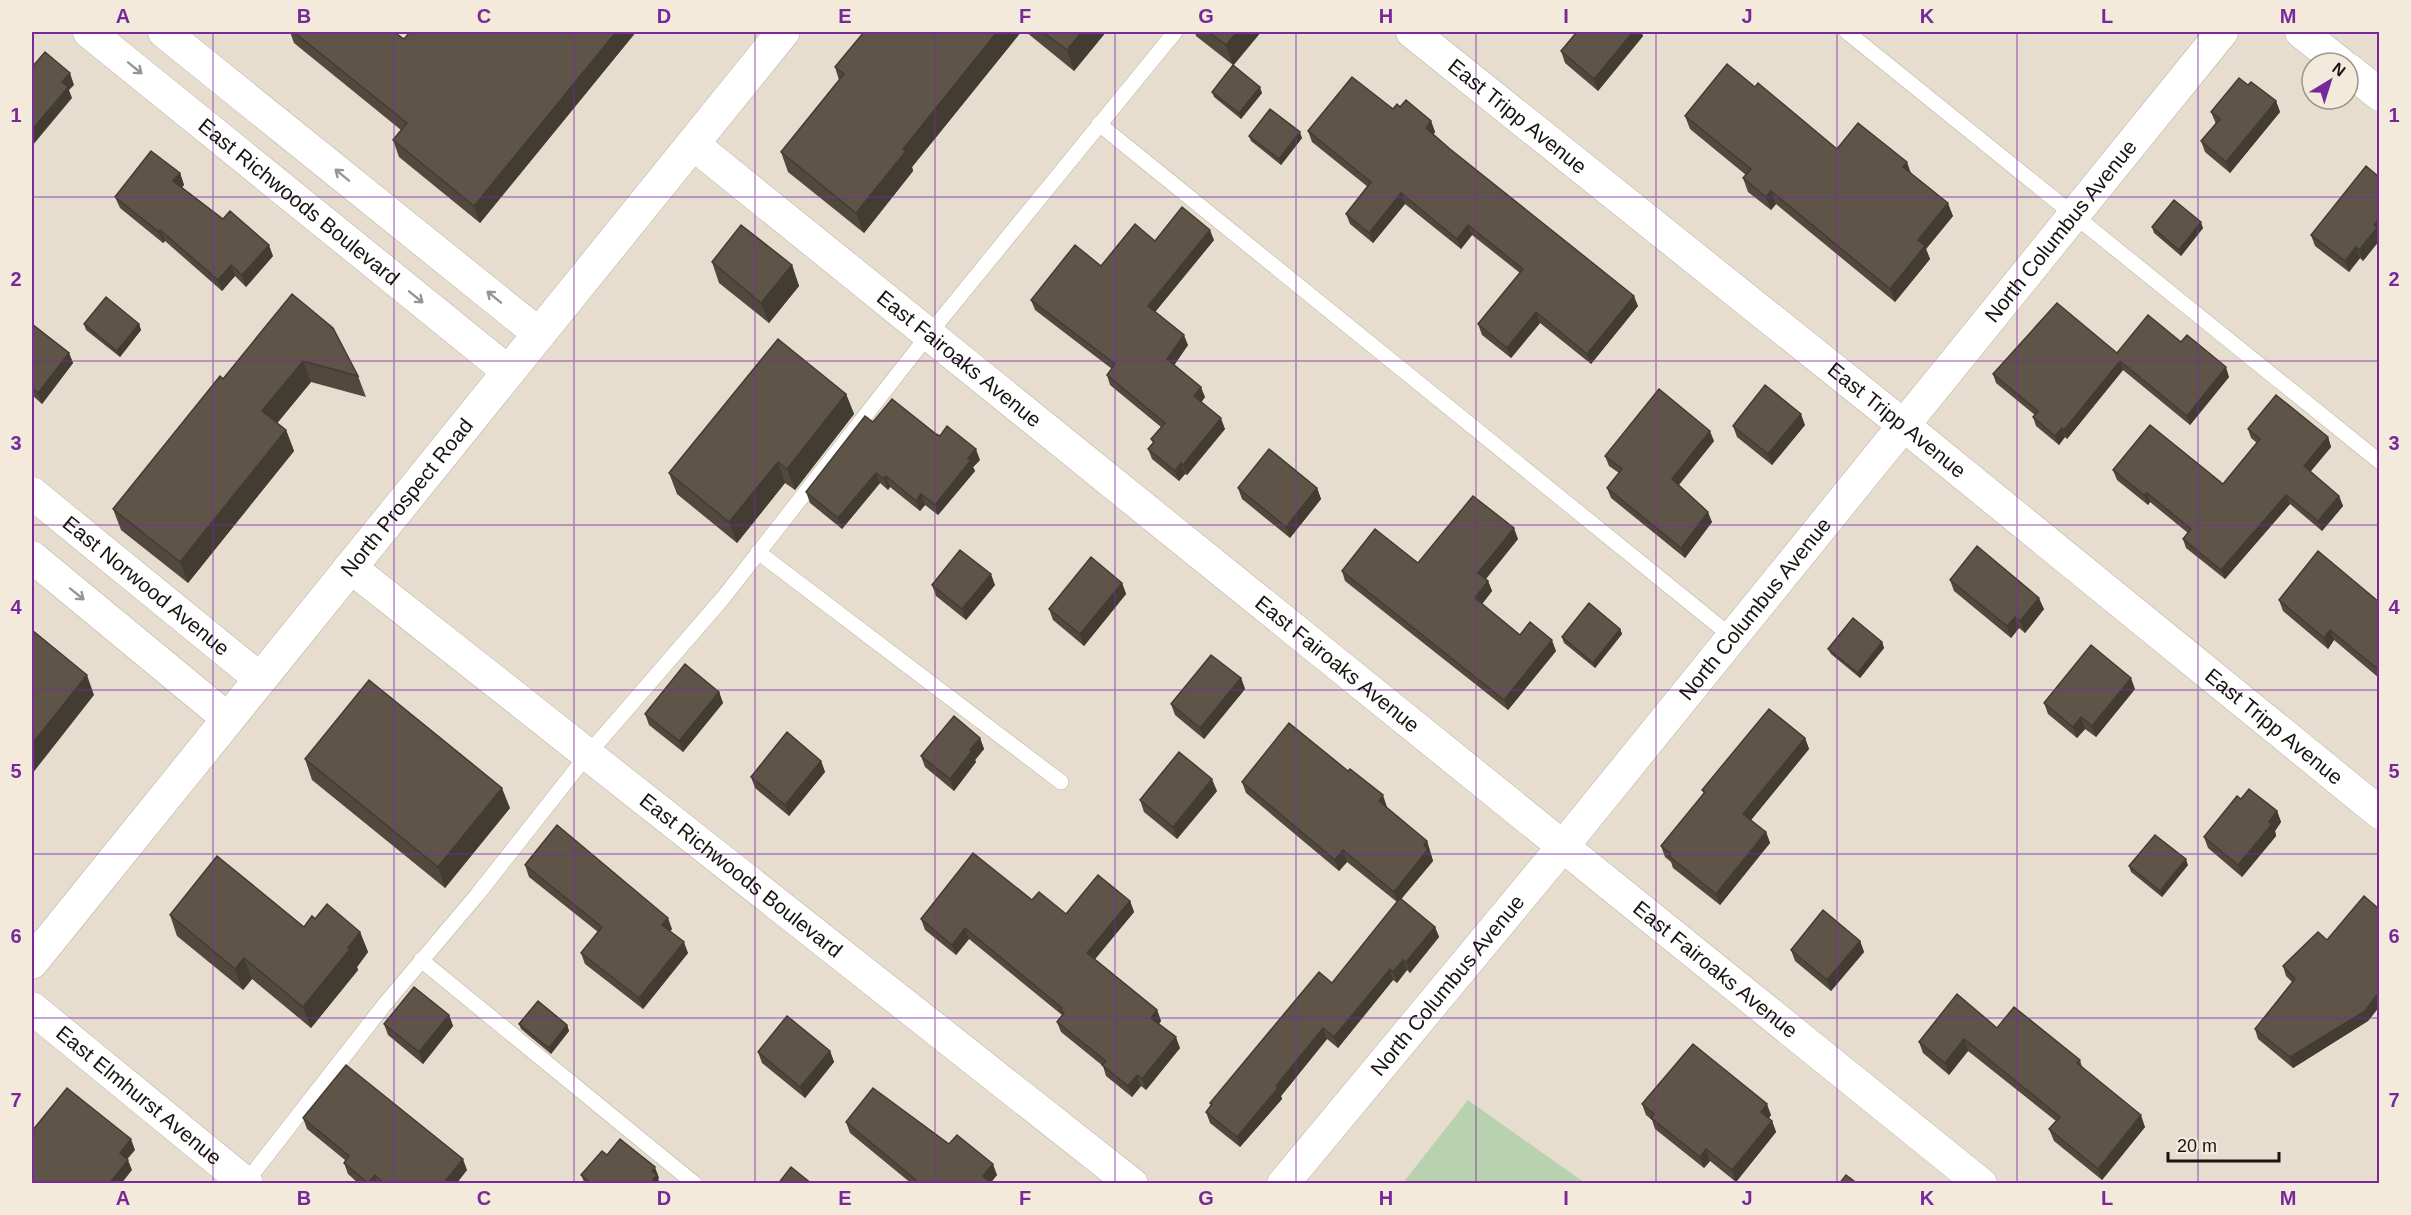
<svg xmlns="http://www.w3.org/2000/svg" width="2411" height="1215" viewBox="0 0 2411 1215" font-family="Arial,sans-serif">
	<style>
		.green { fill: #b8d1af }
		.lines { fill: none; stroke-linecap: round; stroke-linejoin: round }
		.lane-casing { stroke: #bbb2a3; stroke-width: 16 }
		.street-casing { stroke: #bbb2a3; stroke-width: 33 }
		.secondary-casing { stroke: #bbb2a3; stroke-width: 34 }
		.lane { stroke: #fff; stroke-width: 15 }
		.street { stroke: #fff; stroke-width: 32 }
		.secondary { stroke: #fff; stroke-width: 33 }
		.wall { fill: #51493e }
		.shaded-wall { fill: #423c32 }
		.building { fill: #5e5548; stroke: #423c32; stroke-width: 1.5 }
		.oneway { stroke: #979593 }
		.grid { fill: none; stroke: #77299a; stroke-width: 1.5; stroke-opacity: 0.55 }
		.labels { text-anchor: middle; stroke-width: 6; stroke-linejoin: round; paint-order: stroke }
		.street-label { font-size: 21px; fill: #18140f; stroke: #f4eadb }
		.neatline { fill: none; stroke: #77299a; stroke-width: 2 }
		.grid-label { font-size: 20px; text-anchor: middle; font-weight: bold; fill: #77299a }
	</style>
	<rect width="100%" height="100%" fill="#e7ddce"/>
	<path class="green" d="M1468 1100 1585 1183H1403Z"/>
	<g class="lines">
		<g class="lane-casing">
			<path id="lane" d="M1847 32 2380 462
				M1099 124 1731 636
				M758 552 1061 782
				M421 960 695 1184
				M246 1182 385 1004 477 895 588 754 723 598 929 334 1175 32"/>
		</g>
		<g class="street-casing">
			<g id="street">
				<path id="s1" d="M89 32 509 372"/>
				<path d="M164 32 539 334"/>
				<path id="s2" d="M1412 32 1902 424 2380 813"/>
				<path d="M2301 32 2340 63"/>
				<path d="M2348 69 2380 95"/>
				<path id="s3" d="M693 144 1981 1184"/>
				<path id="s4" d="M32 493 259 678"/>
				<path d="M32 557 227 718"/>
				<path id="s5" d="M350 567 1132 1184"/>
				<path id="s6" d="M32 1008 247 1184"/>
				<path id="s7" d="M1283 1184 1564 845 2222 32"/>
			</g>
		</g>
		<g class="secondary-casing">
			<g id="secondary">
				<path id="s8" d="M32 962 783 32"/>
			</g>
		</g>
		<use href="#lane" class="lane"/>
		<use href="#street" class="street"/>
		<use href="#secondary" class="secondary"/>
	</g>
	<path class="wall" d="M290 32H394L404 39 636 32 480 223 399 157 393 140 401 130 294 43Z
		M864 32H1021L912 167 913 171 864 233 788 172 781 152 839 80 835 67Z
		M1026 32H1106L1074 71Z
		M1195 32H1261L1233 65 1262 93 1241 119 1214 97 1212 92 1233 65 1196 36Z
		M1576 32H1641L1643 36 1598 91 1565 63 1561 51Z
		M2248 85 2276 101 2280 112 2230 173 2205 152 2201 141 2216 124 2211 112Z
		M1755 87 1837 149 1911 173 1953 216 1926 249 1930 259 1895 302 1776 204 1771 210 1748 192 1743 178 1746 175 1690 129 1685 116Z
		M1400 107 1431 121 1435 132 1433 135 1638 306 1591 364 1540 323 1511 358 1482 335 1478 324 1520 273 1472 235 1461 249 1405 204 1373 243 1350 224 1346 214 1368 187 1312 142 1308 131Z
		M1249 136 1302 138 1281 165 1251 141Z
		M180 173 184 185 182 187 223 219 273 256 246 287 235 276 222 291 165 241 163 243 120 208 115 197Z
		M2379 177V241L2363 261 2360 258 2349 272 2315 246 2311 235Z
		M2152 227 2203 228 2181 256 2154 233Z
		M1214 240 1155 312 1188 345 1174 365 1205 397 1201 402 1225 429 1187 475 1185 474 1179 481 1152 459 1148 449 1153 443 1151 439 1161 427 1110 385 1107 375 1112 369 1035 310 1031 300 1155 241Z
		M712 262 792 265 799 286 769 323 719 283Z
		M292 294 358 376 366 397 311 382 277 423 286 430 294 451 188 583 121 530 113 509 223 379Z
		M32 324 69 353 73 363 42 404 33 396 32 398Z
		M84 324H139L141 330 120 357 86 330Z
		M2181 342 2229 377 2190 425 2123 370 2067 439 2065 437 2059 445 2036 426 2033 417 2035 415 1996 383 1993 374Z
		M846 394 854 414 795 490 785 483 737 543 677 494 669 473Z
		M873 422 936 434 980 460 973 467 975 471 938 515 925 505 920 511 890 487 888 490 880 483 842 529 810 503 806 492Z
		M1805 425 1772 465 1737 437 1733 426Z
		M2248 429 2328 437 2331 447 2310 472 2339 496 2343 506 2322 531 2290 504 2225 579 2186 548 2183 539 2188 533 2150 502 2148 505 2117 480 2113 470 2223 484 2257 443 2251 438Z
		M1714 441 1679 485 1712 522 1685 558 1611 498 1607 488 1619 473 1609 466 1605 456Z
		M1238 488H1317L1321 499 1290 538 1242 499Z
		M1518 539 1486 579 1488 581 1492 591 1482 604 1520 635 1556 651 1508 710 1345 581 1342 571 1418 563Z
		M1950 580 2044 609 2025 633 2019 628 2011 638 1954 591Z
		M1122 583 1126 594 1084 646 1053 620 1049 609Z
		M932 585H995L966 620 936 596Z
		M2279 600 2379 602V678L2334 640 2328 649 2283 611Z
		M1620 629 1622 634 1595 668 1564 643 1562 637Z
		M1882 642 1884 648 1860 678 1831 654 1828 649Z
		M1241 678 1245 689 1204 739 1175 715 1171 704Z
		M2135 689 2096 737 2085 729 2077 738 2048 714 2044 703Z
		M719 692 723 703 683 752 649 725 645 714Z
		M980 738 984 749 975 760 976 762 954 791 925 767 921 756Z
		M1805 738 1809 749 1751 820 1766 832 1770 843 1720 905 1673 868 1671 862 1665 857 1661 846 1704 794 1702 790Z
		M305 759 510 808 445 888 312 780Z
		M821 761 825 772 789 816 755 788 751 777Z
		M1242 782 1387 807 1386 808 1427 841 1433 861 1401 899 1435 927 1439 937 1410 973 1407 970 1397 983 1393 980 1338 1048 1327 1039 1281 1096 1282 1099 1240 1147 1210 1123 1206 1112 1211 1106 1210 1103 1332 983 1397 902 1347 862 1339 871 1246 793Z
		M1217 791 1177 839 1144 812 1140 800Z
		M2241 799 2277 811 2281 822 2275 831 2276 836 2242 877 2208 848 2204 837Z
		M525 865 672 929 670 931 688 953 643 1009 585 964 581 953 598 932 529 877Z
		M2188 865 2162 897 2131 872 2129 866Z
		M1032 900 1066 914 1130 901 1134 912 1095 959 1157 1010 1161 1021 1159 1024 1180 1048 1146 1090 1141 1086 1132 1097 1106 1076 1103 1066 1061 1032 1057 1022 1062 1015 969 939 956 955 925 930 921 919Z
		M2379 909V1007L2368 1021 2293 1068 2258 1039 2255 1029 2292 982 2286 976 2283 966Z
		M170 915 304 927 315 919 360 932 368 952 357 967 358 970 311 1028 252 979 243 990 177 936Z
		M1860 941 1864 952 1831 991 1795 961 1791 950Z
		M449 1015 453 1026 423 1064 388 1035 384 1024Z
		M519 1024 567 1025 569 1031 551 1054 521 1029Z
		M1997 1028 2080 1060 2082 1067 2145 1127 2102 1180 2054 1141 2049 1129 2056 1121 1968 1051 1949 1075 1923 1053 1919 1042Z
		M830 1051 834 1062 805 1098 762 1063 758 1052Z
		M1642 1104 1771 1115 1769 1118 1772 1121 1776 1132 1736 1182 1710 1161 1704 1168 1655 1129 1652 1120 1646 1115Z
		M303 1118 467 1170 456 1184H359L348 1174 344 1163 345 1160 307 1129Z
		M846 1122 949 1144 997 1175 990 1182 992 1184H912L850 1133Z
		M607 1155 659 1178 658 1179 660 1184H585L581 1175Z"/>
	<path class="shaded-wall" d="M616 32H636L480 223 474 206Z
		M997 32H1021L912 167 913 171 864 233 856 213 903 149Z
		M1082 32H1106L1074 71 1067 50Z
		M1237 32H1261L1233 66 1226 45Z
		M1633 32H1641L1643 36 1598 91 1594 79Z
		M70 73 74 85 69 90 72 98 32 146V130L62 82Z
		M1260 87 1262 93 1241 119 1239 113Z
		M2276 101 2280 112 2230 173 2226 162Z
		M1431 121 1435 132 1430 139 1426 128Z
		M1300 132 1302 138 1281 165 1279 159Z
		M1907 162 1912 176 1903 167Z
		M180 173 184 185 177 192 173 181Z
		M1771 191 1776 204 1771 210 1766 197Z
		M1401 193 1405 204 1373 243 1369 233Z
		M1948 203 1953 216 1926 249 1930 259 1895 302 1890 289 1918 240Z
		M2379 219V241L2363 261 2359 250 2374 225Z
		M2201 222 2203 228 2181 256 2179 250Z
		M1468 225 1472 235 1461 249 1457 239Z
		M160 230 165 241 163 243 159 232Z
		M1210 230 1214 240 1151 317 1148 306Z
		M269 245 273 256 246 287 242 275Z
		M2356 247 2360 258 2349 272 2345 261Z
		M231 265 235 276 222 291 218 280Z
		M792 265 799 286 769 323 761 303Z
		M1634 296 1638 306 1591 364 1587 354Z
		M1536 312 1540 323 1511 358 1507 348Z
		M139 324 141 330 120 357 117 351Z
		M1184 335 1188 345 1171 370 1167 359Z
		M69 353 73 363 42 404 38 393Z
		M303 361 311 382 270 432 262 411Z
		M2120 361 2123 370 2067 439 2064 430Z
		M2226 367 2229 377 2190 425 2187 416Z
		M1201 387 1205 397 1198 407 1194 396Z
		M846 394 854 414 795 490 787 469Z
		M1801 414 1805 425 1772 465 1768 454Z
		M1221 418 1225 429 1187 475 1183 465Z
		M2062 428 2065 437 2059 445 2055 436Z
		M286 430 294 451 188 583 180 562Z
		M1710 431 1714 441 1675 489 1672 479Z
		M2328 437 2331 447 2307 476 2304 466Z
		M976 449 980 460 973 467 975 471 938 515 935 505 968 458Z
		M778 462 785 483 737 543 729 522Z
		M1181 463 1185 474 1179 481 1175 471Z
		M876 473 880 483 842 529 838 518Z
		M886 476 890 487 888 490 884 479Z
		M1317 488 1321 499 1290 538 1286 527Z
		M2147 493 2150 502 2148 505 2144 495Z
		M921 494 925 505 920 511 916 501Z
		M2286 495 2290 504 2225 579 2221 570Z
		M2339 496 2343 506 2322 531 2318 521Z
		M1708 512 1712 522 1685 558 1681 548Z
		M1514 528 1518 539 1482 583 1478 573Z
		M991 574 995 585 966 620 962 609Z
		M1488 581 1492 591 1479 608 1475 598Z
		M1122 583 1126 594 1084 646 1080 634Z
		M2039 598 2044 609 2025 633 2020 621Z
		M2015 617 2019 628 2011 638 2007 626Z
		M1620 629 1622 634 1595 668 1593 663Z
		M2330 630 2334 640 2328 649 2324 638Z
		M1552 640 1556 651 1508 710 1504 700Z
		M1882 642 1884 648 1860 678 1858 673Z
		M87 675 94 695 32 774V744Z
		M1241 678 1245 689 1204 739 1200 728Z
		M2131 678 2135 689 2096 737 2092 726Z
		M719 692 723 703 683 752 679 741Z
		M2081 717 2085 729 2077 738 2073 727Z
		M980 738 984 749 975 760 976 762 954 791 950 779 970 750Z
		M1805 738 1809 749 1747 825 1743 814Z
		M821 761 825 772 789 816 785 805Z
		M1212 779 1217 791 1177 839 1173 827Z
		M502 788 510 808 445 888 438 867Z
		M1383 795 1387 807 1383 812 1379 801Z
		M2277 811 2281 822 2275 831 2276 836 2242 877 2238 865Z
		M1766 832 1770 843 1720 905 1716 894Z
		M1427 841 1433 861 1398 903 1394 892Z
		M1343 850 1347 862 1339 871 1335 860Z
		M2186 859 2188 865 2162 897 2160 891Z
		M1130 901 1134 912 1091 964 1087 953Z
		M668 918 672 929 666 936 662 925Z
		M1435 927 1439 937 1410 973 1406 962Z
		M965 928 969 939 956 955 952 945Z
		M360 932 368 952 357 967 358 970 311 1028 303 1007Z
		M1860 941 1864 952 1831 991 1827 980Z
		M684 942 688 953 643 1009 639 998Z
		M244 958 252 979 243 990 235 969Z
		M1403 960 1407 970 1397 983 1393 972Z
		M1390 969 1393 980 1338 1048 1334 1037Z
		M2379 992V1007L2368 1021 2293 1068 2290 1057Z
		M1157 1010 1161 1021 1155 1028 1151 1018Z
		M449 1015 453 1026 423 1064 419 1052Z
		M567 1025 569 1031 551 1054 549 1048Z
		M1323 1028 1327 1039 1281 1096 1282 1099 1240 1147 1237 1137Z
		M1176 1037 1180 1048 1146 1090 1142 1079Z
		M1964 1039 1968 1051 1949 1075 1945 1063Z
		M830 1051 834 1062 805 1098 800 1087Z
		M1137 1075 1141 1086 1132 1097 1128 1086Z
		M1767 1104 1771 1115 1765 1123 1761 1112Z
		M2141 1115 2145 1127 2102 1180 2098 1169Z
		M1772 1121 1776 1132 1736 1182 1732 1170Z
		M131 1139 135 1150 124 1163 120 1153Z
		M1706 1149 1710 1161 1704 1168 1700 1157Z
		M463 1159 467 1170 456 1184H443Z
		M128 1160 132 1170 121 1184H109Z
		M993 1164 997 1175 990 1184 983 1176Z
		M655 1167 659 1178 658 1179 660 1184H650L652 1171Z
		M375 1175 378 1184H369L368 1183Z"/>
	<path class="building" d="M294 32H394L404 39 410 32H616L474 206 393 140 407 123Z
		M864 32H997L903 149 906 151 856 213 781 152 844 74 835 67Z
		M1043 32H1082L1067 50Z
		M1209 32H1237L1226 45Z
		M1577 32H1633L1594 79 1561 51Z
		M45 52 70 73 62 82 68 87 32 130V64L33 66Z
		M1727 64 1755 87 1758 83 1837 149 1858 123 1907 162 1903 167 1948 203 1918 240 1925 246 1890 289 1771 191 1766 197 1743 178 1751 169 1685 116Z
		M1233 65 1260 87 1239 113 1212 92Z
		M1352 77 1393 109 1397 104 1400 107 1406 100 1431 121 1426 128 1450 149 1634 296 1587 354 1536 312 1507 348 1478 324 1523 269 1468 225 1457 239 1401 193 1369 233 1346 214 1371 182 1308 131Z
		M2239 78 2248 85 2251 82 2276 101 2226 162 2201 141 2220 119 2211 112Z
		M1270 109 1300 132 1279 159 1249 136Z
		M151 151 180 173 173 181 223 219 230 211 269 245 242 275 231 265 218 280 160 230 159 232 115 197Z
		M2366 166 2379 177V219L2374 225 2377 228 2359 250 2356 247 2345 261 2311 235Z
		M2174 200 2201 222 2179 250 2152 227Z
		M1182 207 1210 230 1148 306 1184 335 1167 359 1201 387 1194 396 1221 418 1183 465 1181 463 1175 471 1148 449 1154 442 1151 439 1165 423 1107 375 1115 364 1031 300 1075 245 1101 266 1135 224 1155 241Z
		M741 225 792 265 761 303 712 262Z
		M292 294 333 328 358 376 303 361 262 411 286 430 180 562 113 509 220 376 223 379Z
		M106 297 139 324 117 351 84 324Z
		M2057 303 2117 353 2148 315 2181 342 2187 335 2226 367 2187 416 2120 361 2064 430 2062 428 2055 436 2033 417 2038 411 1993 374Z
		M32 324 69 353 38 393 32 388Z
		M778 339 846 394 787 469 778 462 729 522 669 473Z
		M1765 385 1801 414 1768 454 1733 426Z
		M1659 389 1710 431 1672 479 1708 512 1681 548 1607 488 1622 469 1605 456Z
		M2276 395 2328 437 2304 466 2339 496 2318 521 2286 495 2221 570 2183 539 2191 529 2147 493 2144 495 2113 470 2150 425 2223 484 2260 439 2248 429Z
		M892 399 936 434 940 436 947 426 976 449 968 458 971 460 935 505 921 494 916 501 886 476 884 479 876 473 838 518 806 492 865 416 873 422Z
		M1269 449 1317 488 1286 527 1238 488Z
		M1473 496 1514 528 1478 573 1488 581 1475 598 1520 635 1530 622 1552 640 1504 700 1342 571 1375 529 1418 563Z
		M1977 546 2039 598 2020 621 2015 617 2007 626 1950 580Z
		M960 550 991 574 962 609 932 585Z
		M2318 551 2379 602V670L2330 630 2324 638 2279 600Z
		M1091 557 1122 583 1080 634 1049 609Z
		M1589 603 1620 629 1593 663 1562 637Z
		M1853 618 1882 642 1858 673 1828 649Z
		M32 630 87 675 32 744Z
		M2091 645 2131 678 2092 726 2081 717 2073 727 2044 703Z
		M1211 655 1241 678 1200 728 1171 704Z
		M685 664 719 692 679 741 645 714Z
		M369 680 502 788 438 867 305 759Z
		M1769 709 1805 738 1743 814 1766 832 1716 894 1669 856 1671 854 1661 846 1705 792 1702 790Z
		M954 716 980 738 970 750 972 751 950 779 921 756Z
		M1289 723 1348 771 1350 769 1383 795 1379 801 1427 841 1424 845 1428 849 1394 892 1343 850 1335 860 1242 782Z
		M787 732 821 761 785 805 751 777Z
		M1179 752 1212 779 1173 827 1140 800Z
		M2249 789 2277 811 2269 822 2272 824 2238 865 2204 837 2237 796 2241 799Z
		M557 825 668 918 662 925 684 942 639 998 581 953 602 927 525 865Z
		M2155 835 2186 859 2160 891 2129 866Z
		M973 853 1032 900 1039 892 1066 914 1098 875 1130 901 1087 953 1157 1010 1151 1018 1176 1037 1142 1079 1137 1075 1128 1086 1102 1065 1106 1061 1057 1022 1064 1013 1060 1010 1062 1008 965 928 952 945 921 919Z
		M217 856 304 927 312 916 315 919 327 904 360 932 348 948 350 949 303 1007 244 958 235 969 170 915Z
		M2364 896 2379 909V992L2365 1011 2290 1057 2255 1029 2295 979 2283 966 2318 932 2327 940Z
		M1400 898 1435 927 1406 962 1403 960 1393 972 1390 969 1334 1037 1323 1028 1276 1086 1278 1088 1237 1137 1206 1112 1212 1104 1210 1103 1319 972 1332 983Z
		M1823 910 1860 941 1827 980 1791 950Z
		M414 987 449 1015 419 1052 384 1024Z
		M1957 994 1997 1028 2014 1007 2080 1060 2077 1063 2141 1115 2098 1169 2049 1129 2060 1117 1964 1039 1945 1063 1919 1042Z
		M538 1001 567 1025 549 1048 519 1024Z
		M787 1016 830 1051 800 1087 758 1052Z
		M1693 1044 1767 1104 1761 1112 1772 1121 1732 1170 1706 1149 1700 1157 1651 1118 1654 1114 1642 1104Z
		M346 1065 463 1159 443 1184H385L375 1175 368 1183 344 1163 349 1156 303 1118Z
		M67 1088 131 1139 120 1153 128 1160 109 1184H32V1131Z
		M873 1088 949 1144 957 1135 993 1164 983 1176 992 1184H913L916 1180 846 1122Z
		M620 1139 655 1167 652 1171 657 1175 650 1184H592L581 1175 602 1151 607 1155Z
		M791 1167 812 1184H778Z
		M1846 1175 1858 1184H1839Z"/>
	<defs><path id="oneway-shaft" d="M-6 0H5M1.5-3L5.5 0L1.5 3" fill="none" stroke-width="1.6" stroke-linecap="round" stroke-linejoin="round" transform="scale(1.5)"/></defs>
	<g class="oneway">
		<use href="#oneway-shaft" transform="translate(135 68) rotate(39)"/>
		<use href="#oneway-shaft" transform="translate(342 175) rotate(-141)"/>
		<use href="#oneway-shaft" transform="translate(416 297) rotate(39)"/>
		<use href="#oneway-shaft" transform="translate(494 297) rotate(-141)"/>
		<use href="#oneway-shaft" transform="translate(77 594) rotate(39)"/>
	</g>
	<path class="grid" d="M213 32V1184M394 32V1184M574 32V1184M755 32V1184M935 32V1184M1115 32V1184M1296 32V1184M1476 32V1184M1656 32V1184M1837 32V1184M2017 32V1184M2198 32V1184M32 197H2380M32 361H2380M32 525H2380M32 690H2380M32 854H2380M32 1018H2380"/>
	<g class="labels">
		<g class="street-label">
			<text dy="7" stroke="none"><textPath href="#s2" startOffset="135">East Tripp Avenue</textPath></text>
			<text dy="7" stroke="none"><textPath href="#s1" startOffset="270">East Richwoods Boulevard</textPath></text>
			<text dy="7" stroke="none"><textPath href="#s7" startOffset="1230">North Columbus Avenue</textPath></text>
			<text dy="7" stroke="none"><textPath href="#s3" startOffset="342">East Fairoaks Avenue</textPath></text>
			<text dy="7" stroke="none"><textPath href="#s2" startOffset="621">East Tripp Avenue</textPath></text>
			<text dy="7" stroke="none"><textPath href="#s8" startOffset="597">North Prospect Road</textPath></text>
			<text dy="7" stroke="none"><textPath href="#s4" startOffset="147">East Norwood Avenue</textPath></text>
			<text dy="7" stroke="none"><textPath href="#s7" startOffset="744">North Columbus Avenue</textPath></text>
			<text dy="7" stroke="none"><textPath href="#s3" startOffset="828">East Fairoaks Avenue</textPath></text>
			<text dy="7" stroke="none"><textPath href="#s2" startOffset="1107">East Tripp Avenue</textPath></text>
			<text dy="7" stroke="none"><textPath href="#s5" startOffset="498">East Richwoods Boulevard</textPath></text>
			<text dy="7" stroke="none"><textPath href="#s3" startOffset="1314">East Fairoaks Avenue</textPath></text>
			<text dy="7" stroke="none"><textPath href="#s7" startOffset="258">North Columbus Avenue</textPath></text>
			<text dy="7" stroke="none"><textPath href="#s6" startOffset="138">East Elmhurst Avenue</textPath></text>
		</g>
	</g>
	<rect width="2411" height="1215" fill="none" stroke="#f4eadb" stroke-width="66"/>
	<g transform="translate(2330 81) rotate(38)"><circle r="28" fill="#f4eadb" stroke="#9c9489" stroke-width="1.5"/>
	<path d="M0-4.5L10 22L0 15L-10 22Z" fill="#77299a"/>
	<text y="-9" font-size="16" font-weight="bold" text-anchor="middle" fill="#18140f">N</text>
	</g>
	<path d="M2168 1152v9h111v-9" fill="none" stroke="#18140f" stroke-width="3"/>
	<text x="2177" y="1152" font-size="18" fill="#18140f" stroke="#f4eadb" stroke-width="4.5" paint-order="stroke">20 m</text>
	<rect x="33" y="33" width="2345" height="1149" class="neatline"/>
	<g class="grid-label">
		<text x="123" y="23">A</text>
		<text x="304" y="23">B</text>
		<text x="484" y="23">C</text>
		<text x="664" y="23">D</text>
		<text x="845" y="23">E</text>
		<text x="1025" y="23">F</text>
		<text x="1206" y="23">G</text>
		<text x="1386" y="23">H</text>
		<text x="1566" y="23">I</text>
		<text x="1747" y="23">J</text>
		<text x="1927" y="23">K</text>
		<text x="2107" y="23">L</text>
		<text x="2288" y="23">M</text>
		<text x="16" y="122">1</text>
		<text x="2394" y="122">1</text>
		<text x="16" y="286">2</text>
		<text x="2394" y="286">2</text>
		<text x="16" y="450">3</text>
		<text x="2394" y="450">3</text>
		<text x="16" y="614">4</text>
		<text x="2394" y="614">4</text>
		<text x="16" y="778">5</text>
		<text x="2394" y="778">5</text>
		<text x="16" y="943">6</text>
		<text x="2394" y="943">6</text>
		<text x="16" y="1107">7</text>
		<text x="2394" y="1107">7</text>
		<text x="123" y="1205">A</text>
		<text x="304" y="1205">B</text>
		<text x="484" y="1205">C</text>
		<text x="664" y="1205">D</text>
		<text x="845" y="1205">E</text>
		<text x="1025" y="1205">F</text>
		<text x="1206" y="1205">G</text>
		<text x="1386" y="1205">H</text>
		<text x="1566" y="1205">I</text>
		<text x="1747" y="1205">J</text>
		<text x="1927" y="1205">K</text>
		<text x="2107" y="1205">L</text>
		<text x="2288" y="1205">M</text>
	</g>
</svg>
